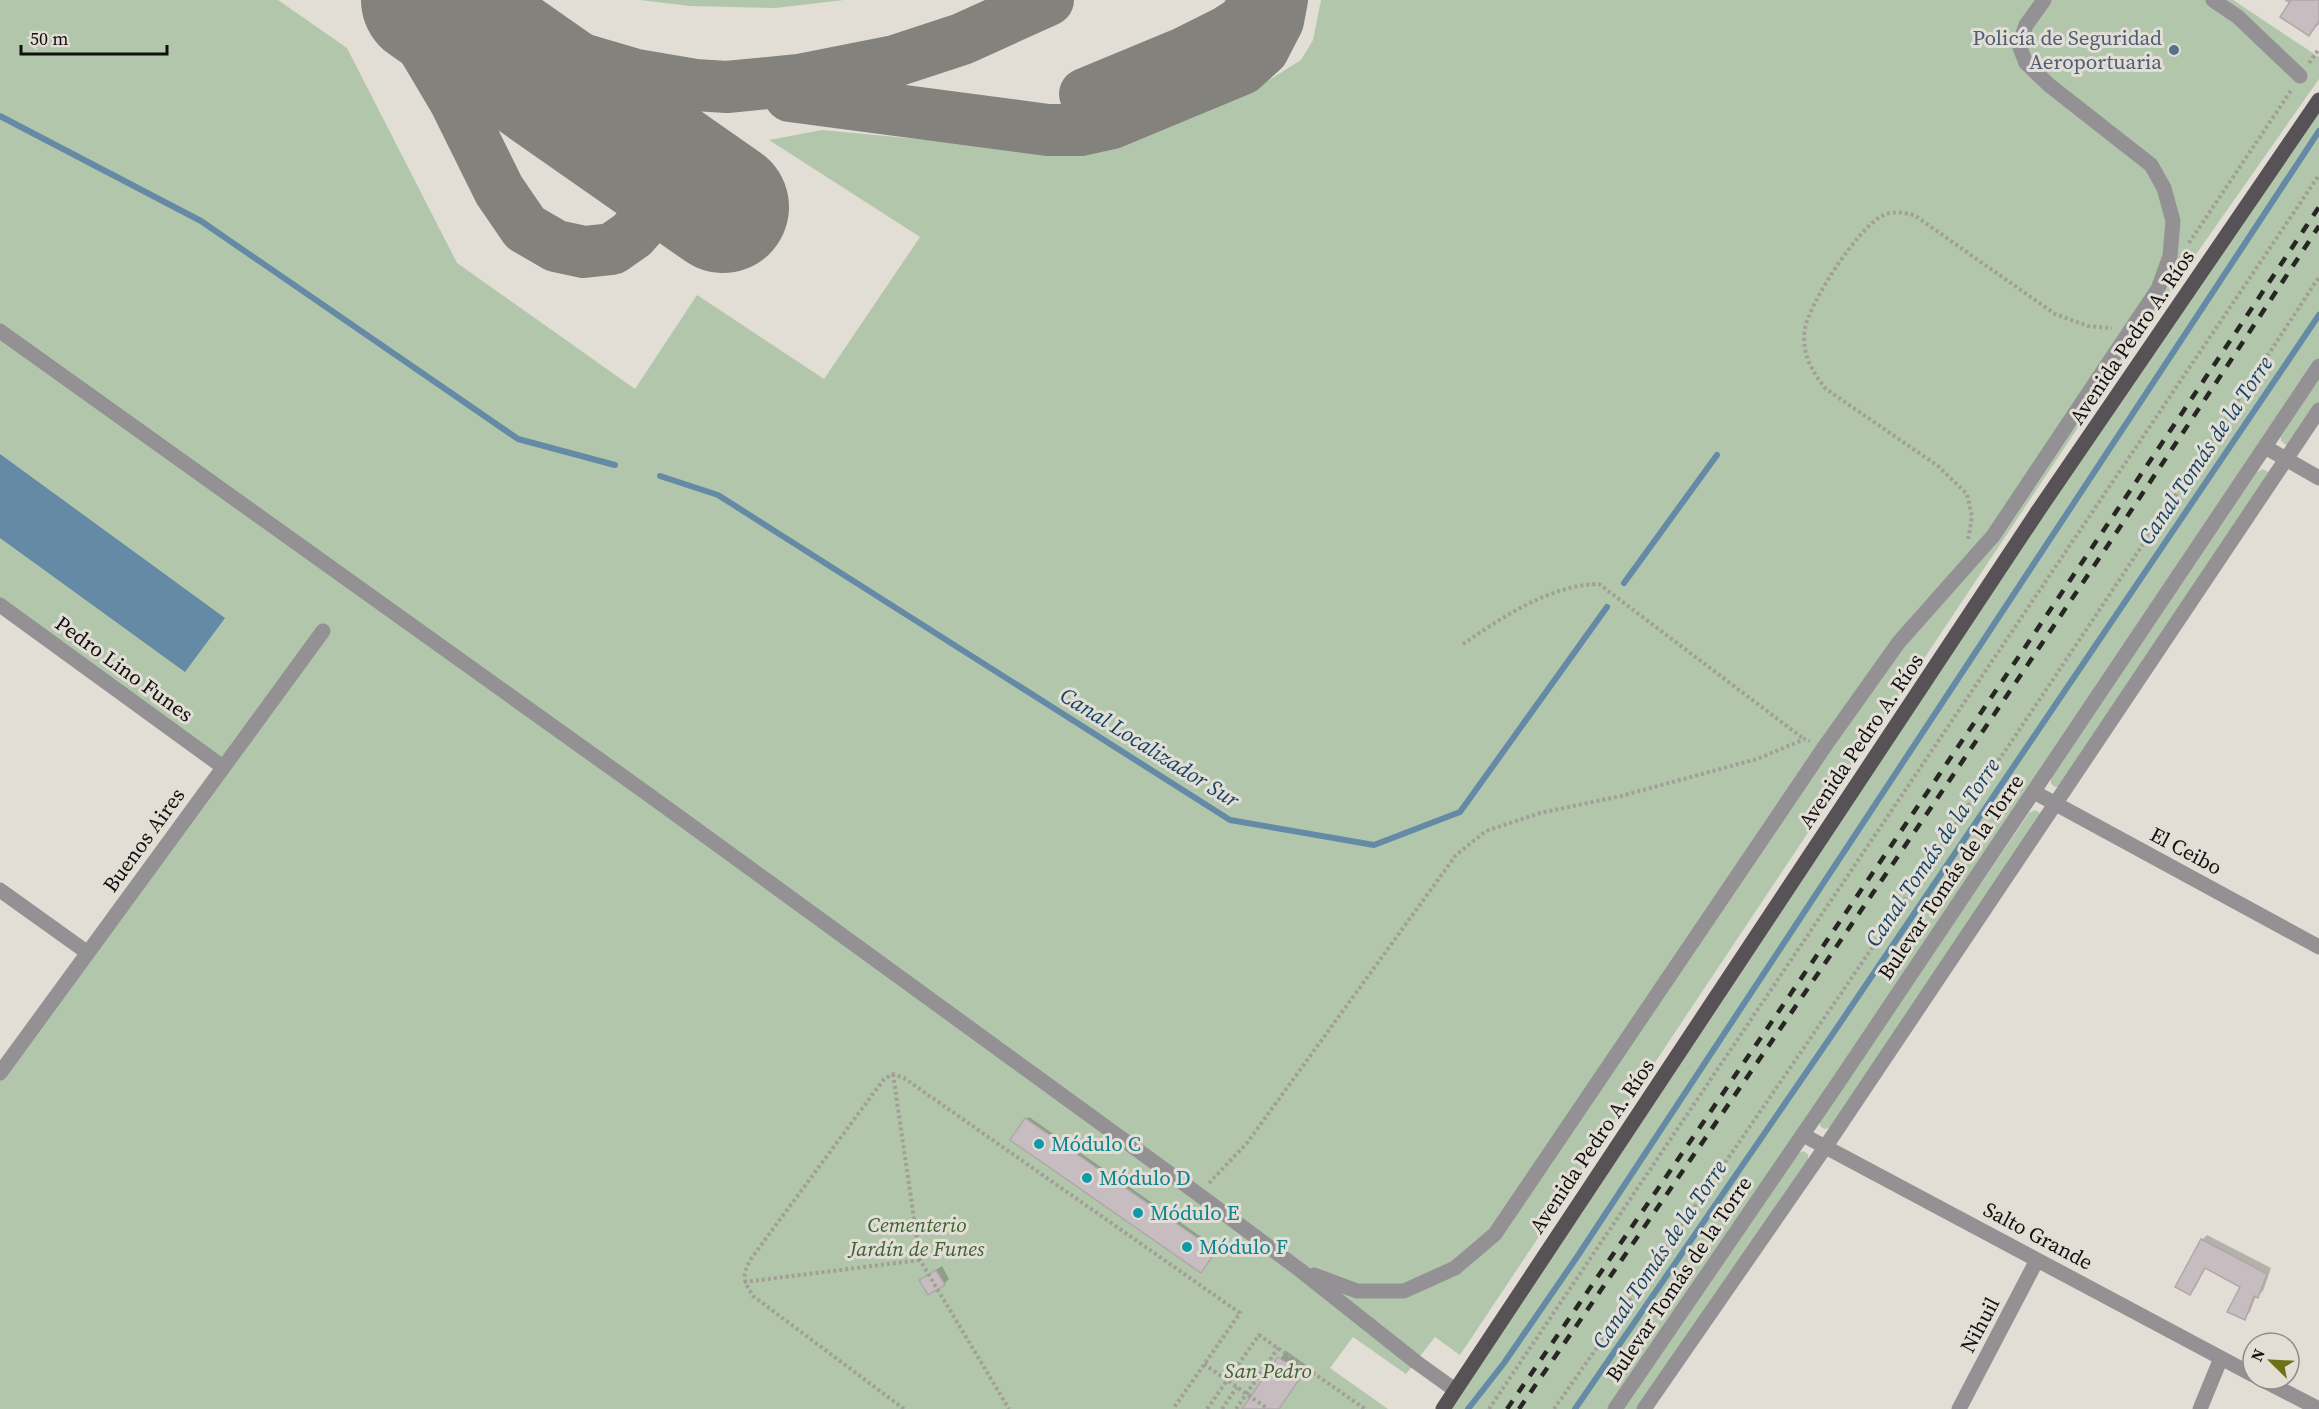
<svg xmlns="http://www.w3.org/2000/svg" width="2319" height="1409" font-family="'Source Serif 4',serif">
	<rect width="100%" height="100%" fill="#e2ded6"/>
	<!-- green -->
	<path fill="#b2c6ac" d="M0,0H278L347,48L457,263L635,389L697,295L824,379L920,237L769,140L822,130L1066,153L1099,151L1261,85L1301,60L1313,40L1321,0H2233L2319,57V79L2143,330L1460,1355L1435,1337L1406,1374L1353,1337L1330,1368L1388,1409H0V1073L223,767L0,605Z
		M640,0H844L775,8L690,6Z
		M2319,100V366L1615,1409H1443Z
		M2319,379V402L2291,444L2286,445L2281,441V436Z
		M2263,469L2268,472V479L2061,787H2055L2051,784V778L2257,472Z
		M2035,810L2040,813L1830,1128L1824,1129L1820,1126V1120L2029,813Z
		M1803,1151L1808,1154V1161L1638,1409H1623L1797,1154Z"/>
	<!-- water -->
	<path fill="#648aa6" d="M0,454L225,618L185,672L0,538Z"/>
	<!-- shadow -->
	<path fill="#0003" d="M2284,0H2319V24L2309,34L2290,4Z
		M1029,1117L1217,1248L1203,1269L1026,1119Z
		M2207,1235L2271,1268L2263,1291L2256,1296L2250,1312L2244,1318L2242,1287L2206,1267L2195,1288L2190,1293L2202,1240Z
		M942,1266L949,1279L944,1284L921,1280Z
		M1286,1351L1309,1367L1278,1409H1243Z"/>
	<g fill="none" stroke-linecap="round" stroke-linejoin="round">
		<!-- stream -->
		<path stroke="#648aa6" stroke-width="6" d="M0,116L201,221L518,439L615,465
			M660,476L718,495L1230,820L1374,845L1460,812L1607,607
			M1624,583L1717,455
			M1468,1409L1504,1363L1577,1257L2319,131
			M1575,1409L1832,1035L2319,315"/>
		<!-- taxiway -->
		<path stroke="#84827c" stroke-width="52" d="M395,0L455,101L499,190L525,228L556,246L584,252L612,249L632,235L650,215L658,183L653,157
			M435,5L506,30L568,55L636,75L695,85L727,87L799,80L895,61L962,39L1048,0
			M1085,94L1184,53L1228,31L1243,21L1257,0
			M790,96L1048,130H1080L1112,123L1242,69L1263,50L1278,21L1282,0"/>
		<!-- runway -->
		<path stroke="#84827c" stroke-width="132" d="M427,0L723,207"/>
	</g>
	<!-- building -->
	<path fill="#c7bdc0" stroke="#b0a7a9" stroke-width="1.5" d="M2291,0H2319V21L2309,36L2280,17Z
		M1025,1118L1216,1251L1201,1273L1010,1140Z
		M2201,1239L2267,1274L2258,1298L2254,1296L2245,1320L2227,1312L2240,1287L2205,1268L2190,1295L2175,1287Z
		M936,1270L945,1285L928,1295L919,1280Z
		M1278,1357L1303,1374L1279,1409H1242Z"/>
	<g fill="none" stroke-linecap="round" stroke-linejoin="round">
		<!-- path -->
		<path stroke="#a29f98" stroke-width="4" stroke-dasharray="3 3" stroke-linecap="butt" d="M2309,63L2319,49
			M2189,243L2292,89
			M1968,539L1972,517L1967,494L1938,466L1826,389C1812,372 1801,353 1805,329C1809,303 1858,228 1882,216C1893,210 1903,213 1914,215L2055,314L2088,326L2112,328
			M1463,644C1503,617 1549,585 1599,584L1804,739
			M893,1074L920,1260L1009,1409
			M1209,1183L1247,1143L1456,855L1486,831L1540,813L1621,796L1757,759L1805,739L1810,741
			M744,1282L920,1260
			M1204,1364L1268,1409
			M904,1409L753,1296C743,1280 742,1277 750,1260L884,1079L893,1074L904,1078L1240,1313L1173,1409
			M1207,1409L1259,1335L1365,1409
			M1222,1409L1237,1387
			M1236,1409L1278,1348
			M1489,1409L2319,175
			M1554,1409C1815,1036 2070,658 2319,277"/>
		<!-- minor -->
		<path stroke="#949194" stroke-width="15" d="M2213,0L2238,17L2300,76
			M0,331L649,795L1198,1194L1300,1270L1416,1362L1455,1390
			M2265,447L2319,478
			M0,605L223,767
			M2034,792L2319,947
			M0,890L88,953
			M0,1073L323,631
			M1803,1135L2253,1375
			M1314,1275L1357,1291H1404L1455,1268L1495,1234L1825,746L1899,642L1993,536L2158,289L2170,256L2173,221L2164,188L2151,165L2049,85L2026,63L2019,45L2026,25L2044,0
			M2261,1379L2319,1409
			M1615,1409L1838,1083L2319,366
			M1644,1409L1826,1146L2319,410
			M1959,1409L2037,1260
			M2200,1409L2221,1358"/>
		<!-- major -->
		<path stroke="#575256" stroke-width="15" d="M1443,1409L2038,511L2319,100"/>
		<!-- rail -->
		<path stroke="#272623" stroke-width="4.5" stroke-dasharray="10 10" stroke-linecap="butt" d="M1507,1409C1781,1010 2052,610 2319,207
			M1519,1409C1789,1017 2059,624 2319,226"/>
	</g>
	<!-- markers -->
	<circle fill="#5c6f8a" stroke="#e2ded6" stroke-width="2" cx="2174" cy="50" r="6"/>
	<g fill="#0f9aa8" stroke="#e2ded6" stroke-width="2">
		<circle cx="1039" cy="1144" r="6"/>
		<circle cx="1087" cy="1178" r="6"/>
		<circle cx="1138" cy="1213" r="6"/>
		<circle cx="1187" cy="1247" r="6"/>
	</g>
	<g text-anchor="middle" stroke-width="6" stroke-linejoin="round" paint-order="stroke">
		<!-- service labels -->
		<g font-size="21" fill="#4e5e75" stroke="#e2ded6" text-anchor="end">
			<text x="2162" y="45">Policía de Seguridad<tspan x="2162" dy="24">Aeroportuaria</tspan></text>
		</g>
		<!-- street labels -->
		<g font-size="21" fill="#11100e" stroke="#e2ded6">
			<text transform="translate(2132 337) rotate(-56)" y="7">Avenida Pedro A. Ríos</text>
			<text transform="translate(124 669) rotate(36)" y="7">Pedro Lino Funes</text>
			<text transform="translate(1861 741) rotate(-56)" y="7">Avenida Pedro A. Ríos</text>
			<text transform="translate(144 840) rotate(-54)" y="7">Buenos Aires</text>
			<text transform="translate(2186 851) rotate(28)" y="7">El Ceibo</text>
			<text transform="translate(1951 877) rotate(-56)" y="7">Bulevar Tomás de la Torre</text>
			<text transform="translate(1592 1146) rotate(-56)" y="7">Avenida Pedro A. Ríos</text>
			<text transform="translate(2038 1236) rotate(28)" y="7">Salto Grande</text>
			<text transform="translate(1679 1279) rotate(-56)" y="7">Bulevar Tomás de la Torre</text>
			<text transform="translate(1980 1325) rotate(-62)" y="7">Nihuil</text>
		</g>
		<!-- culture labels -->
		<g font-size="21" fill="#0d838f" stroke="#e2ded6" text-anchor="start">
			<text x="1051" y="1151">Módulo C</text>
			<text x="1099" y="1185">Módulo D</text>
			<text x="1150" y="1220">Módulo E</text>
			<text x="1199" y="1254">Módulo F</text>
		</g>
		<!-- park labels -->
		<g font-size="21" font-style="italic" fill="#3c6330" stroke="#e2ded6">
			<text x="917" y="1232">Cementerio<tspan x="917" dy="24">Jardín de Funes</tspan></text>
			<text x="1268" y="1378">San Pedro</text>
		</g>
		<!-- water labels -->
		<g font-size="22" font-style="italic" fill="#154462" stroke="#e2ded6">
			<text transform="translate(2205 450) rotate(-56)" y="8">Canal Tomás de la Torre</text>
			<text transform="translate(1150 747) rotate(32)" y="8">Canal Localizador Sur</text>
			<text transform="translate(1932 852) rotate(-56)" y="8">Canal Tomás de la Torre</text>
			<text transform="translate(1659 1254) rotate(-56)" y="8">Canal Tomás de la Torre</text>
		</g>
	</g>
	<!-- north arrow -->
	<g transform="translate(2271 1361) rotate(294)"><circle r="28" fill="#e2ded6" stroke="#8e8c86" stroke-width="1.5"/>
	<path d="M0-4.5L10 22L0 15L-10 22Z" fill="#6e7117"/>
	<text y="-9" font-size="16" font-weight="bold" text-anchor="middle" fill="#11100e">N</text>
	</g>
	<!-- scale -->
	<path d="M21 45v9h146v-9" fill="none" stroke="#11100e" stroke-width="3"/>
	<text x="30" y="45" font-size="18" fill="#11100e" stroke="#e2ded6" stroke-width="4.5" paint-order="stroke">50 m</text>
</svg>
